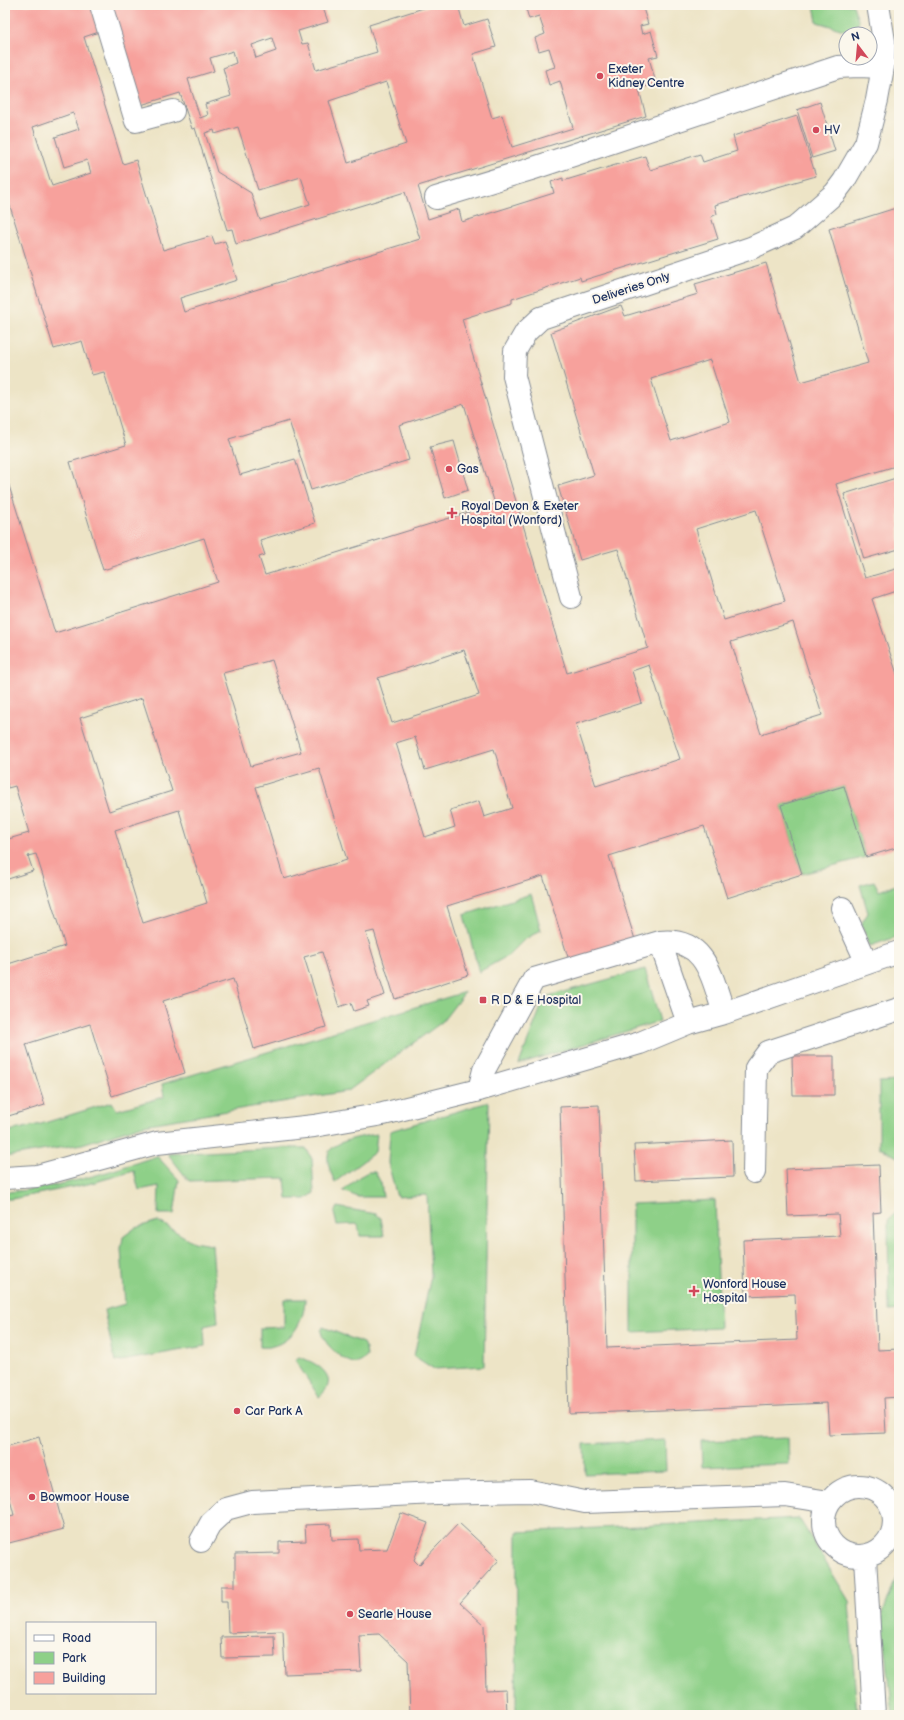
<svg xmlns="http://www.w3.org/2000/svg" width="904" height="1720" font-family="'Balsamiq Sans',sans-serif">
	<rect width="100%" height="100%" fill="#fbf7ec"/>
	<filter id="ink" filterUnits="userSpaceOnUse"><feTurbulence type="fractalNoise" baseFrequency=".025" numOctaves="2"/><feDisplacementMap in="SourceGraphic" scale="8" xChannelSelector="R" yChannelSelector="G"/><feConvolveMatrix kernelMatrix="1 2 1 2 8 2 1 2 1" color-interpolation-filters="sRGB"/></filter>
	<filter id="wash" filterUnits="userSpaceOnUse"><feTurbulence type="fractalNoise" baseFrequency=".012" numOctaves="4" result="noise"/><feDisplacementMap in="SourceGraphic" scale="16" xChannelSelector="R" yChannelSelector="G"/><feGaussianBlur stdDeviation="0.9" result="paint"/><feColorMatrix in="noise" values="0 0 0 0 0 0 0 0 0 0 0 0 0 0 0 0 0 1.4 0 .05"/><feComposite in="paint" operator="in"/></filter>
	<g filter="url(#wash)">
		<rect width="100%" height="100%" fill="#ede4c6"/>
		<!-- green -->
		<path fill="#8ed088" stroke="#548073" d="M814,5H853L859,23L847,31L817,22Z
			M844,786L866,857L802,874L781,805Z
			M874,881L879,891L899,884V936L870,946L861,924L868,913L860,885Z
			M531,894L541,930L524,940L509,955L479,972L464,915Z
			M645,969L660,1021L519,1064L545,997Z
			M465,992L442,1022L348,1091L143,1125L82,1144L5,1157V1132L41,1124L112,1102L117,1110L164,1097L162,1084Z
			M899,1081V1158L879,1147V1082Z
			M489,1102L484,1366L434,1369L414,1356L431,1276L427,1195L397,1197L388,1163L390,1131Z
			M377,1134L375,1152L335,1182C331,1174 327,1164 328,1155C330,1141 365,1136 377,1134Z
			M282,1148H306L312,1159L314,1193L306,1199H287L285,1178L189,1181L168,1154Z
			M157,1156L179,1180L174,1214H158L159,1186L139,1190L134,1171L88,1184L12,1199H5V1192C57,1189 108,1172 157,1156Z
			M368,1172H375L381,1183L383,1197H358L343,1191L359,1177Z
			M715,1200L720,1328L632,1332V1204Z
			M337,1207L376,1214L381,1218L384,1236H360L358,1224L337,1225L334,1213Z
			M899,1210V1310L889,1311L888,1220Z
			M158,1221L193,1242L212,1245L218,1323L204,1326L205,1346L115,1362L104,1310L125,1304L121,1249L123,1237L135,1228Z
			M284,1299H305C305,1319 293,1341 273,1346C269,1348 264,1347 260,1347V1328L284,1327Z
			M323,1327L363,1343L366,1349L367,1356C364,1360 360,1364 354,1363C342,1361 322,1342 321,1331Z
			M299,1357C318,1363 342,1378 319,1397L295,1360Z
			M788,1438L789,1464L702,1467L701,1441Z
			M665,1440L666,1471L585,1474L584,1444Z
			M799,1518L849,1601L857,1715H516L517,1532Z
			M899,1569V1715H893L882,1616Z"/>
		<g id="blocks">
			<!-- building -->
			<path fill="#f7a19c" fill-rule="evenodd" d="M5,5H91L99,32L84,37L123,164L136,160L163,250L212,236L215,244L225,241L237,280L180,298L184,312L420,239L405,192L236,244L232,229L227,230L195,128L192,129L180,93L141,105L109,5H322L328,22L298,31L302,44L308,43L316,70L377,52L369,25L433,5H458L464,26L487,19L496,47L473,54L492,118L502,115L512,147L573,128L560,81L549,85L545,70L555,67L549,48L539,51L535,38L545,34L539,16L529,19L525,5H642L648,24L640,26L642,34L651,31L658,56L649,58L656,83L639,89L646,116L418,186L428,219L459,209L462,222L554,193L551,182L563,178V181L645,156L650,170L700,154L703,162L737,151L733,136L797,116L816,176L715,205L717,214L711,217L718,239L581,281L580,277L512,299V303L462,319L567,673L648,648L618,549L580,560L558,486L594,475L551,332L621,306L625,316L698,294L695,284L766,263L801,382L868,363L829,229L899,207V465L836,484L865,578L899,568V590L872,599L899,680V847L866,857L844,786L781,805L802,874L727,898L704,826L609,856L637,946L571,967L543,876L447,906L468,975L395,999L374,931L366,933L385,995L367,1001L369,1006L354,1011L351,1003L339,1007L322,952L304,957L326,1027L254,1049L233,979L163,1001L185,1073L112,1096L90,1024L26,1044L45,1105L5,1117V965L65,946L36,854L28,856L33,871L5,880V840L29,833L15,786L8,788L5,777V473L55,633L218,582L204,538L103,570L70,462L126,445L104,372L92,375L82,341L54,349L5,190ZM272,38L276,51L256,58L252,45ZM233,51L236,63L223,68L231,96L205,104L208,115L200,118L188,79L214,71L210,58ZM386,82L406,144L348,163L329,101ZM73,113L79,129L55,137L64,167L87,160L91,173L52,186L33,127ZM238,127L258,190L301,177L310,204L260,220L251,193L217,172L205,133L214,130L215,134ZM710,360L730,422L671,441L651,379ZM464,404L495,504L265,575L259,557L265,555L260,540L315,523L295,459L240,475L229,439L289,421L311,490L409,460L399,425ZM756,510L785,601L724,620L696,529ZM793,622L822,715L761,734L731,642ZM464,650L479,695L392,723L378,678ZM272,660L301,752L251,766L223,673ZM649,665L680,759L596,786L576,724L642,703L632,671ZM142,698L172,791L109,811L80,718ZM415,737L425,770L494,749L512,808L484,817L479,801L450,810L455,827L425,837L396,743ZM319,768L347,860L284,879L256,787ZM179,810L207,903L143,923L115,830Z
				M820,102L835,151L812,158L797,110Z
				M454,441L468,490L445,498L430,447Z
				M899,474V549L864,559L844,494L896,478Z
				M792,1056H834V1095H793Z
				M599,1105L607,1348L797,1340L795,1294L745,1296L743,1240L840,1236L838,1214L788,1216L786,1169L879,1165L881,1212L873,1213L878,1350L899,1349V1397L884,1398L886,1433L829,1435L827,1403L569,1414L560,1107Z
				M732,1140L733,1177L636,1181L634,1145Z
				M39,1437L64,1529L5,1544V1517L14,1515L5,1480V1447Z
				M401,1513L428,1523L414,1560L419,1565L459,1523L499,1560L460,1603L484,1625L486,1690L506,1689L507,1715H410L408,1661L379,1634L359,1635L361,1671L285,1674L283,1631L228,1633L227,1602H221V1586H235V1554L279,1553V1542L306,1541L305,1525L331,1524L332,1540L358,1539L359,1550L387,1549Z
				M274,1636L275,1657L222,1658L221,1637Z"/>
		</g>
	</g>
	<g filter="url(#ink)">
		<use href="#blocks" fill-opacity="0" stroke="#848a92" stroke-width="1"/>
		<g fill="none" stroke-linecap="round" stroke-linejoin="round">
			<defs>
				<path id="minor" d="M101,5L136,121L173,111
					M436,198L531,169L838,67L858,66L883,67
					M571,597L514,376L515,351L526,332L541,318L751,248L795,228L835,193L844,181L866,143L877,100L883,67L884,41L878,5
					M842,908L867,963
					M660,942L688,1023
					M479,1090L484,1070L534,979L660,942C706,937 712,978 724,1013
					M754,1172L756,1068L768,1052L899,1009
					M5,1178L37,1176L157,1143L314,1126L383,1114L479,1090L640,1043L688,1023L724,1013L899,952
					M824 1521a35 35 0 1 1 70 0a35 35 0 1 1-70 0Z
					M201,1541L211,1523L226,1509L252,1502L436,1493L530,1491L585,1502L785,1495L829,1502
					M865,1557L874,1715"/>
			</defs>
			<!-- minor casing -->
			<use href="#minor" stroke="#848a92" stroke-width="24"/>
			<!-- minor -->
			<use href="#minor" stroke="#fff" stroke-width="22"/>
		</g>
	</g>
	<!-- markers -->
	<g fill="#d1495b" stroke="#fbf7ec" stroke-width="1.5">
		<circle cx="600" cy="76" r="4"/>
		<circle cx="816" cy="130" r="4"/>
		<circle cx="449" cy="469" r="4"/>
		<path d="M450 507h4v4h4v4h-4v4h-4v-4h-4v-4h4z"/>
		<rect x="479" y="996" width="8" height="8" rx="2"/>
		<path d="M692 1285h4v4h4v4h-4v4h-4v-4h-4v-4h4z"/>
		<circle cx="237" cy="1411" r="4"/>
		<circle cx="32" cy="1497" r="4"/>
		<circle cx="350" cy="1614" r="4"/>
	</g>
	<g text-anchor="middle" stroke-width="4" stroke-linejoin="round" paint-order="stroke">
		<!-- poi labels -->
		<g font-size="12" fill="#1b2f5e" stroke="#fbf7ec" text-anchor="start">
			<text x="608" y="73">Exeter<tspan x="608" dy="14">Kidney Centre</tspan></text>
			<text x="824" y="134">HV</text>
			<text x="457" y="473">Gas</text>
			<text x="461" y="510">Royal Devon &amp; Exeter<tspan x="461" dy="14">Hospital (Wonford)</tspan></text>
			<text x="491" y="1004">R D &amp; E Hospital</text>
			<text x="703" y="1288">Wonford House<tspan x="703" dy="14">Hospital</tspan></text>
			<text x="245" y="1415">Car Park A</text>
			<text x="40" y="1501">Bowmoor House</text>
			<text x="358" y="1618">Searle House</text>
		</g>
		<!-- street labels -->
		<g font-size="12" fill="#1b2f5e" stroke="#fbf7ec">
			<text transform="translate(631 288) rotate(-18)" y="4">Deliveries Only</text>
		</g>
	</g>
	<!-- margin -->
	<rect width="904" height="1720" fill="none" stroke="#fbf7ec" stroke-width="20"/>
	<!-- legend -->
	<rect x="26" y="1622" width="130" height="72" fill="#fbf7ec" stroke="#a1a7b3"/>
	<rect x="34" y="1635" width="20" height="6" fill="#ffffff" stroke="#a1a7b3"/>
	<text x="62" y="1642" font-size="12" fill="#1b2f5e">Road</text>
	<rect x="34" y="1652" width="20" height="12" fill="#8ed088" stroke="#a1a7b3"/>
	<text x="62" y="1662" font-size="12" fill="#1b2f5e">Park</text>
	<rect x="34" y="1672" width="20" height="12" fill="#f7a19c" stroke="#a1a7b3"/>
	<text x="62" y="1682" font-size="12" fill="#1b2f5e">Building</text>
	<!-- north arrow -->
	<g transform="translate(858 46) rotate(344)"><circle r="19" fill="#fbf7ec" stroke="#a1a7b3"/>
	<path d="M0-3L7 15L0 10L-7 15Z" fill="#d1495b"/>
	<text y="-6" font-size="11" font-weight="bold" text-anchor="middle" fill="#1b2f5e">N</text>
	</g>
</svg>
